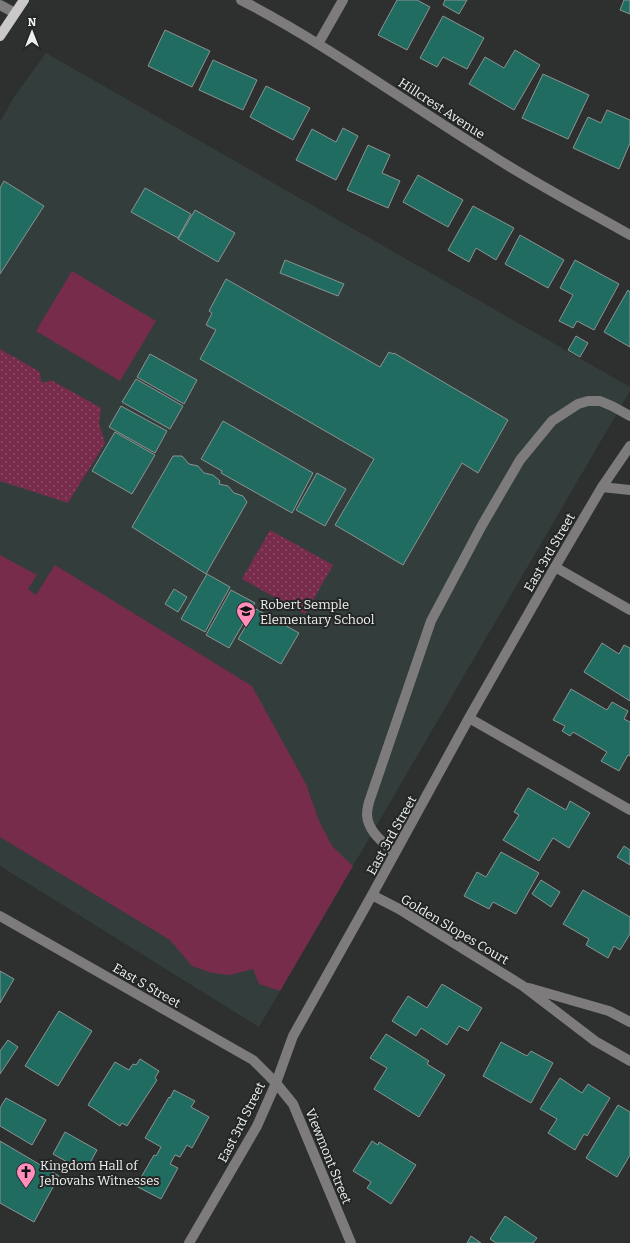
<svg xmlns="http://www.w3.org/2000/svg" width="630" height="1243" font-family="Bitter,serif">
	<defs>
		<pattern id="park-dots" width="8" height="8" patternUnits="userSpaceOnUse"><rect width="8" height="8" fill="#772c4c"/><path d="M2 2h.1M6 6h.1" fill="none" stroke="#8b4b66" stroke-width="1.8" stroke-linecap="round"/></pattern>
	</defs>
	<rect width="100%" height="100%" fill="#2d302f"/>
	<!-- built -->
	<path fill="#333d3b" d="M46,53L630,387V391L259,1027L0,866V122L14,97Z"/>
	<!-- grass -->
	<path fill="#772c4c" d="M72,271L156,321L120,381L36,331Z
		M0,555L37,575L28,589L36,595L55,565L252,686L306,784L319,821L332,846L353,866L280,991L259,984L253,969L230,975L212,973L192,966L170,940L0,837Z"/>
	<!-- park -->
	<path fill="url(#park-dots)" d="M0,349L40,372L41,381L44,383L51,380L101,408L99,423L105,443L68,503L0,481Z
		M270,530L333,565L305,614L242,579Z"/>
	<!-- building -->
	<path fill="#216c60" stroke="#8e9291" d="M397,0H417L430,7L407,50L378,35Z
		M445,0H467L459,14L443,5Z
		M624,0H630V14L620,10Z
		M443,16L484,38L467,69L443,57L437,67L420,58Z
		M165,30L210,51L192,87L148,66Z
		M515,50L540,65L514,110L469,84L485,57L504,68Z
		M213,60L257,80L243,110L199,90Z
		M543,74L589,95L568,139L522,118Z
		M266,86L310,108L293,140L250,117Z
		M607,110L630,120V143L619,169L573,148L588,117L601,123Z
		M343,128L358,136L336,180L296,160L312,129L336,142Z
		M368,145L390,155L382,173L400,181L388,208L347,190Z
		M418,175L463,200L448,227L403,202Z
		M4,181L44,206L0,274V188Z
		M145,188L191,214L178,238L131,212Z
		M473,206L514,228L496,260L476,248L469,262L448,250Z
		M195,210L235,233L218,262L178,239Z
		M520,235L564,260L548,288L505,264Z
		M285,260L344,284L338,296L280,273Z
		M575,260L619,284L594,330L577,321L573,328L559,321L573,295L560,288Z
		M226,279L380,367L389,352L393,354L394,353L508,420L478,473L462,463L403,565L335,525L374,459L200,359L216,330L206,325L212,313L209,311Z
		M628,290L630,292V347L604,332Z
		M576,336L588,343L580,357L568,350Z
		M150,354L197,380L184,404L137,377Z
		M136,379L183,406L170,429L122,402Z
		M121,406L167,431L155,453L109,427Z
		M223,421L313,473L292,513L221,473L222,471L201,459Z
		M115,432L155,455L132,494L92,471Z
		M173,456H182L189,464L198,466L204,473L213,475L220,481L219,484L228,486L234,493L243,496L247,502L206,574L132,527Z
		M317,473L346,489L325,526L296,510Z
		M207,574L230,587L205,632L181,619Z
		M174,589L187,597L178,612L165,604Z
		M231,590L255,603L229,648L206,635Z
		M256,609L299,633L281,664L238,639Z
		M602,643L619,654L624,645L630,648V701L584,672Z
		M571,689L607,710L612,702L628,711L624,719L630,722V756L628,755L619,771L601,761L607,752L573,732L570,736L562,731L565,726L553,720Z
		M528,788L566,810L570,801L590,813L569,848L553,838L539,861L503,840L519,815L514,812Z
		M624,846L630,850V865L617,857Z
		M501,852L539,873L516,914L493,902L489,909L464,896L477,872L486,877Z
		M541,880L560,892L551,907L532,894Z
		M583,890L630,917V934L620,950L614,946L608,958L586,945L589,939L563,924Z
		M0,971L14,979L0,1003Z
		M442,984L482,1008L468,1031L459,1026L447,1045L421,1028L416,1036L392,1021L408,996L427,1008Z
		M59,1011L92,1031L58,1086L25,1066Z
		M386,1034L429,1061L427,1064L445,1075L419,1117L374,1089L387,1068L370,1058Z
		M8,1040L18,1047L0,1074V1051Z
		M501,1042L527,1056L531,1051L553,1063L531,1103L483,1076Z
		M140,1059L159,1071L155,1078L157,1080L127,1126L122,1123L120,1126L88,1105L115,1062L129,1070L133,1064L136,1065Z
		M560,1078L582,1093L588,1084L610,1098L587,1136L584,1134L575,1150L548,1133L557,1119L540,1109Z
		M174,1090L195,1101L191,1107L209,1117L192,1148L187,1145L180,1157L175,1155L170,1164L178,1168L161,1199L136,1186L154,1155L156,1156L161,1147L145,1138L169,1097L170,1098Z
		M6,1098L46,1120L32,1145L0,1126V1108Z
		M618,1105L630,1112V1155L617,1177L586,1158Z
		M65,1132L97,1150L85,1172L53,1154Z
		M0,1141L59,1176L34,1222L0,1203Z
		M372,1141L378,1145L379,1142L416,1165L391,1204L367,1188L371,1182L353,1171Z
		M505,1216L537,1238L533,1243H496L490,1239Z
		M471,1236L481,1243H467Z"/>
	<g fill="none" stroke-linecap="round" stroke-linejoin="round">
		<!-- minor -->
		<path stroke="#7d7b7c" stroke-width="10" d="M241,0C328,45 408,104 491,155C536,184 584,209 630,235
			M0,5L15,13
			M318,44L343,0
			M602,487L630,490
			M555,567L630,610
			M469,718L630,810
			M395,853C384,843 368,832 367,815C367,811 368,806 369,802L431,621L481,527L520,460L552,421L578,404L588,401H600L612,406L630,416
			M372,895L399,909L523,986L595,1041L630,1061
			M0,916L253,1060L276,1083L293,1104L351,1243
			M529,988L609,1011L630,1022
			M189,1243L257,1126L276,1083L293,1036L372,895L469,718L555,567L602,487L630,446"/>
		<!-- major -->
		<path stroke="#cbc8c9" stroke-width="10" d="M0,36L24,0"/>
	</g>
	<!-- icons -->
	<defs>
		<symbol id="school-pin" viewBox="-11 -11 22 30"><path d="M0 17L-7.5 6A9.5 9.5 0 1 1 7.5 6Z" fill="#ff8eba" stroke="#232625"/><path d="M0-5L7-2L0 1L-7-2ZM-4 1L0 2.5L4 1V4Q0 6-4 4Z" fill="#111"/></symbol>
		<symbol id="church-pin" viewBox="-11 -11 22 30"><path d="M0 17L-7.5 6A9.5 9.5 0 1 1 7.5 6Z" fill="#ff8eba" stroke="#232625"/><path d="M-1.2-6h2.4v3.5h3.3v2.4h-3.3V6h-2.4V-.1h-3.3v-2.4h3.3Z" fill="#111"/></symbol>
	</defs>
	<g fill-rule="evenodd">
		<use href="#school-pin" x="235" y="600" width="22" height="30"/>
		<use href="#church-pin" x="15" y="1161" width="22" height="30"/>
	</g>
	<g text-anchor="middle" stroke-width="4" stroke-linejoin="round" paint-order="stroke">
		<!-- street labels -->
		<g font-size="13" fill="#eff1f1" stroke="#232625">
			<text transform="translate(442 108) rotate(33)" y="5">Hillcrest Avenue</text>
			<text transform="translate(549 552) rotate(-60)" y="5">East 3rd Street</text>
			<text transform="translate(391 835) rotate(-61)" y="5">East 3rd Street</text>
			<text transform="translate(455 929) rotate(31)" y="5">Golden Slopes Court</text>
			<text transform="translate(147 985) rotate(30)" y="5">East S Street</text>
			<text transform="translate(241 1122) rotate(-63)" y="5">East 3rd Street</text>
			<text transform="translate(329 1156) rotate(68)" y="5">Viewmont Street</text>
		</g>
		<!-- poi labels -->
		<g font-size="13" fill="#eff1f1" stroke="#232625" text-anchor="start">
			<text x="260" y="609">Robert Semple<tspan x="260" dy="15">Elementary School</tspan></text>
			<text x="40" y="1170">Kingdom Hall of<tspan x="40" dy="15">Jehovahs Witnesses</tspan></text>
		</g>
	</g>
	<!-- north arrow -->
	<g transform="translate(32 32)" stroke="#232625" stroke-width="3" paint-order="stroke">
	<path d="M0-3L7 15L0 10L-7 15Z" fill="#eff1f1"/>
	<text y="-6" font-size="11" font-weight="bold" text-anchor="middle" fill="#eff1f1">N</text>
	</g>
</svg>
